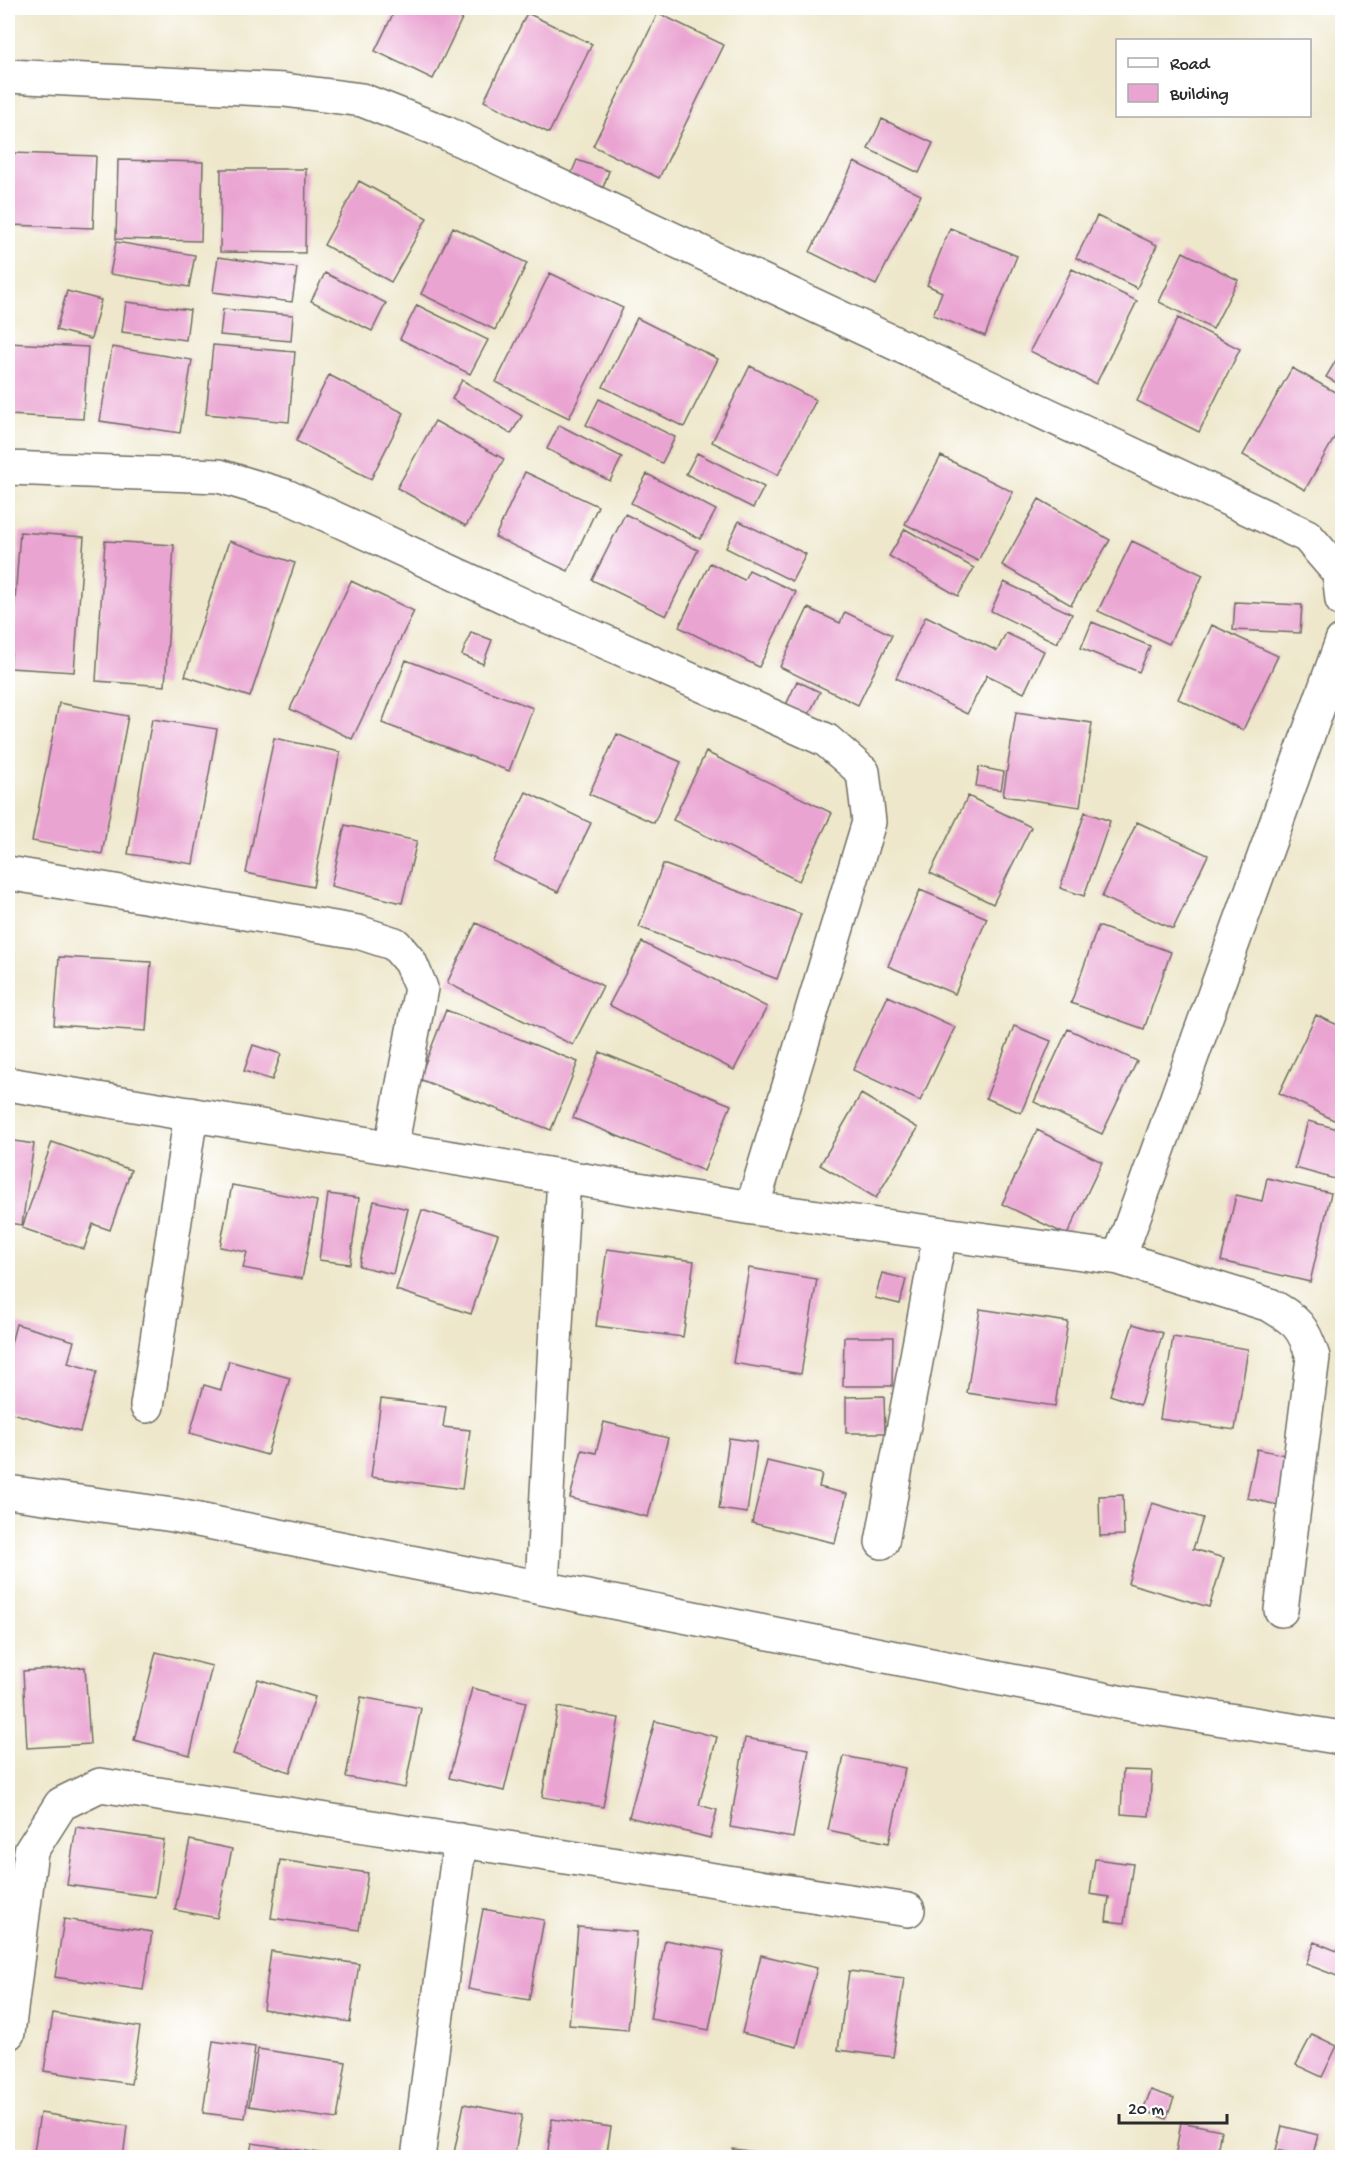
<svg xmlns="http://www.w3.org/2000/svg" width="1350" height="2165" font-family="'Gochi Hand',sans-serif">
	<rect width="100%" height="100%" fill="#fff"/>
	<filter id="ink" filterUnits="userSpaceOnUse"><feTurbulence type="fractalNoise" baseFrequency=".0167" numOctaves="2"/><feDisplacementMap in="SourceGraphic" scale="12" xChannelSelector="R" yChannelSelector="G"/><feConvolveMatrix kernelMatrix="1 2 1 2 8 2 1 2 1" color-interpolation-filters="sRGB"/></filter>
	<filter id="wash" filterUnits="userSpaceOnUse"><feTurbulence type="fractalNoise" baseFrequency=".008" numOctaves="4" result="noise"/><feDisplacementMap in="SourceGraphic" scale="24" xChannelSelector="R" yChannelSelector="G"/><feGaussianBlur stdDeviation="1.35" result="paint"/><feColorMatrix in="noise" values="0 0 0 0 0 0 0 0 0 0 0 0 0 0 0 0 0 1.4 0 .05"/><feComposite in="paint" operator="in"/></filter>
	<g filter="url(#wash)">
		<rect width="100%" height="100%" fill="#eee7cb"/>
		<g id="blocks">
			<!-- building -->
			<path fill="#eaa4d2" d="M396,8H467L433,79L375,51Z
				M527,13L592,44L549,133L484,101Z
				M658,13L724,45L659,178L593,146Z
				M882,119L933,143L919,173L868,149Z
				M12,153L96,156L93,228L9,225Z
				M118,160L203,162L201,241L116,239Z
				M577,160L609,171L600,196L567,184Z
				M854,162L921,195L876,285L810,252Z
				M221,169H306L305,253L220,252Z
				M359,181L427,218L391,282L324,245Z
				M1097,216L1157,245L1137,288L1076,258Z
				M453,227L527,263L495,330L421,294Z
				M950,228L1017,256L985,336L933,315L942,292L927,285Z
				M116,242L195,255L189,287L110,274Z
				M1183,252L1238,280L1213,329L1159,302Z
				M218,257L297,268L292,302L213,292Z
				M1072,269L1137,301L1096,384L1030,351Z
				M325,273L386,303L372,331L311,301Z
				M550,273L623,308L569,418L496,382Z
				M67,291L101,300L91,339L56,330Z
				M126,302L190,310L186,340L122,332Z
				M417,305L488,340L470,374L400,339Z
				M223,309L293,315L291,341L220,335Z
				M637,318L718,359L684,427L603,387Z
				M1178,318L1240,349L1199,432L1137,401Z
				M8,343L88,347L83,419L8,415Z
				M213,345L295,352L289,422L206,414Z
				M112,347L192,360L180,433L100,421Z
				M1342,350V386L1326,377Z
				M750,366L816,400L778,475L712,442Z
				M1292,368L1342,396V424L1305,490L1243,455Z
				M329,375L404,413L371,479L296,441Z
				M462,380L522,416L511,434L452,399Z
				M599,399L675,437L662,463L586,425Z
				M435,421L504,459L466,526L397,488Z
				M559,425L622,457L610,481L547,449Z
				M697,453L764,487L753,508L686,474Z
				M941,456L1013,492L978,561L905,524Z
				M525,472L598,506L568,571L495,537Z
				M647,474L716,510L700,539L631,503Z
				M1039,499L1110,540L1071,605L1002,565Z
				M625,514L698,550L666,616L592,580Z
				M739,521L806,554L792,581L726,548Z
				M905,529L974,568L958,596L889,556Z
				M20,532L84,537L74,672L10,668Z
				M105,541L174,545L165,686L96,681Z
				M229,541L295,563L250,697L185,676Z
				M1132,541L1203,575L1169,644L1098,611Z
				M710,563L744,580L749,570L796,592L759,667L679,627Z
				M351,581L414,611L352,739L290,709Z
				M1004,582L1072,614L1057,643L991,611Z
				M1235,602L1302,605L1300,633L1233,630Z
				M808,608L840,623L845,612L892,635L858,705L780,667Z
				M926,616L997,651L1006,633L1044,651L1024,693L987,675L967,714L896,678Z
				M1092,622L1150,646L1139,672L1081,648Z
				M1212,625L1278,656L1243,730L1178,699Z
				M471,632L492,640L483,664L462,655Z
				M406,660L533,708L509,771L382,723Z
				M797,681L820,692L808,716L786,705Z
				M59,703L128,716L102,854L32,841Z
				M1016,712L1092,723L1080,807L1003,796Z
				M152,719L217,729L193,864L128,854Z
				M617,734L681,762L654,823L589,794Z
				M274,738L340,752L313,887L246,873Z
				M706,752L832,813L799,881L673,820Z
				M979,767L1004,772L1001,790L976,786Z
				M526,792L591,823L558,892L493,861Z
				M968,796L1031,827L993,904L930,873Z
				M1085,812L1110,821L1084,896L1060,888Z
				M1137,822L1208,855L1173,929L1102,897Z
				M345,825L417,841L402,903L331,886Z
				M663,864L801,914L777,979L639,927Z
				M920,890L987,918L955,994L888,966Z
				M476,923L603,986L573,1045L447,983Z
				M1098,926L1171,952L1144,1029L1071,1003Z
				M642,942L767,1007L734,1070L609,1005Z
				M59,957L151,962L146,1031L54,1025Z
				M888,996L955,1027L920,1101L853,1070Z
				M446,1010L578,1062L551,1130L419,1079Z
				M1316,1015L1342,1027V1124L1279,1093Z
				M1014,1026L1051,1041L1021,1113L986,1098Z
				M1068,1029L1137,1061L1102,1134L1034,1102Z
				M253,1045L281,1054L272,1080L244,1071Z
				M600,1052L731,1105L704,1171L573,1118Z
				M861,1094L918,1128L876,1198L820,1165Z
				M1308,1121L1342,1130V1181L1295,1168Z
				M1037,1130L1102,1162L1067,1235L1002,1204Z
				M8,1140L34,1144L22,1225L8,1223Z
				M52,1142L131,1170L110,1230L93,1224L84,1249L22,1228Z
				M1267,1178L1331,1193L1310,1282L1221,1261L1236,1195L1262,1201Z
				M232,1185L317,1201L302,1279L243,1268L247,1252L220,1247Z
				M328,1194L359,1198L350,1264L319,1260Z
				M374,1201L408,1209L393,1274L359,1266Z
				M422,1210L498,1234L471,1314L396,1290Z
				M607,1249L694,1261L683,1337L596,1326Z
				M749,1268L817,1279L801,1374L733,1363Z
				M882,1273L906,1279L900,1304L875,1298Z
				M980,1309L1068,1322L1055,1406L967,1393Z
				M16,1324L74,1341L68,1363L97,1371L80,1432L8,1412V1355Z
				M1133,1324L1163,1333L1140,1405L1110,1395Z
				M844,1337H893L892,1386H843Z
				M1173,1337L1248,1349L1235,1430L1160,1419Z
				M229,1361L290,1378L267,1455L190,1433L204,1385L221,1390Z
				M884,1396L885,1433H846V1397Z
				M381,1399L446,1407L443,1427L470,1430L462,1489L371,1477Z
				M604,1422L668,1438L648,1517L570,1498L582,1450L596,1453Z
				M729,1438L757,1442L747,1513L719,1509Z
				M1257,1449L1289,1456L1278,1505L1247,1498Z
				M767,1461L822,1474L819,1487L847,1494L835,1543L752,1523Z
				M1123,1495L1124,1535L1100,1536L1099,1496Z
				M1152,1503L1203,1518L1193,1549L1224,1558L1209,1607L1128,1583Z
				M156,1652L212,1666L190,1755L134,1740Z
				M85,1667L90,1744L27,1748L23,1671Z
				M258,1679L315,1697L290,1772L233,1754Z
				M472,1688L526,1702L504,1791L449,1778Z
				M361,1697L421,1708L405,1788L346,1777Z
				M558,1707L619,1718L603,1807L542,1797Z
				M655,1721L717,1737L699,1805L717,1810L710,1838L629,1817Z
				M745,1738L809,1749L793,1838L730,1827Z
				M844,1756L905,1768L889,1843L828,1830Z
				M1123,1770L1152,1771L1149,1816L1121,1814Z
				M76,1827L164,1840L155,1897L67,1885Z
				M190,1840L232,1849L217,1918L175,1910Z
				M1095,1859L1133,1864L1124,1923L1106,1921L1109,1897L1090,1894Z
				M280,1860L368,1873L359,1930L271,1918Z
				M483,1909L544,1920L529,2000L468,1989Z
				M64,1919L152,1932L143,1990L55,1977Z
				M578,1927L637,1932L628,2030L569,2025Z
				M665,1940L724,1951L709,2030L650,2019Z
				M1315,1942L1342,1953V1978L1306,1964Z
				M271,1951L359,1964L350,2022L263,2009Z
				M761,1955L817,1968L797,2047L742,2033Z
				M849,1971L904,1978L893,2057L838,2050Z
				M53,2013L140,2027L131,2084L44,2071Z
				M1312,2034L1337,2046L1322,2077L1296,2065Z
				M213,2041L255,2047L245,2118L203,2113Z
				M258,2049L346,2062L337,2119L249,2106Z
				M1151,2090L1174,2098L1166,2119L1143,2110Z
				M464,2104L522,2115L514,2158H453Z
				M40,2113L127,2126L123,2158H33Z
				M552,2119L611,2127L606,2158H547Z
				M1181,2122L1221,2130L1216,2158H1175Z
				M1282,2126L1318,2135L1312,2158L1276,2150Z
				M252,2143L339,2156V2158H249Z
				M733,2149L785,2156V2158H731Z"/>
		</g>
	</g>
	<g filter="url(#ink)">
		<use href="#blocks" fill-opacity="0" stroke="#6f6d63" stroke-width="1.5"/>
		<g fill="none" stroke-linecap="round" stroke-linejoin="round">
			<defs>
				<path id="street" d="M8,76L284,90L362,100L446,133L1307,536L1339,573L1342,600
					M8,468L219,476L286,496L538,612L826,740L863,772L869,822L752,1208
					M8,873L358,932L395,944L410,962L421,988L391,1148
					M8,1084L752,1208L1119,1258L1270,1305C1297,1321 1303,1326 1313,1357L1281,1610
					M1119,1258L1342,641
					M147,1406L191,1114
					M8,1492L173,1515L1123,1703L1342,1738
					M882,1542L940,1234
					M542,1586L564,1176
					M8,2033L31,1851L61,1804L100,1785L908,1910
					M418,2158L460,1840"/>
			</defs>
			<!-- street casing -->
			<use href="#street" stroke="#6f6d63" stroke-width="36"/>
			<!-- street -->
			<use href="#street" stroke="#fff" stroke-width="33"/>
		</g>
	</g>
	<!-- margin -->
	<rect width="1350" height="2165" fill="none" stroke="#fff" stroke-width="30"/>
	<!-- legend -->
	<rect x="1116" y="39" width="195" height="78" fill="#ffffff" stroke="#aaaaaa" stroke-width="1.5"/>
	<rect x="1128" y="58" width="30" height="9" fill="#ffffff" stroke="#aaaaaa" stroke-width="1.5"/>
	<text x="1170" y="69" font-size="18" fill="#2b2b2b">Road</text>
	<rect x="1128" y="84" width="30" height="18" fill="#eaa4d2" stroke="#aaaaaa" stroke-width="1.5"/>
	<text x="1170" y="99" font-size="18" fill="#2b2b2b">Building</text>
	<!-- scale -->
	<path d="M1119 2114v9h108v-9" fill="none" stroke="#2b2b2b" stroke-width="3"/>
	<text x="1128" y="2114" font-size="18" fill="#2b2b2b" stroke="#ffffff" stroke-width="4.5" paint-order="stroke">20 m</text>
</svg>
